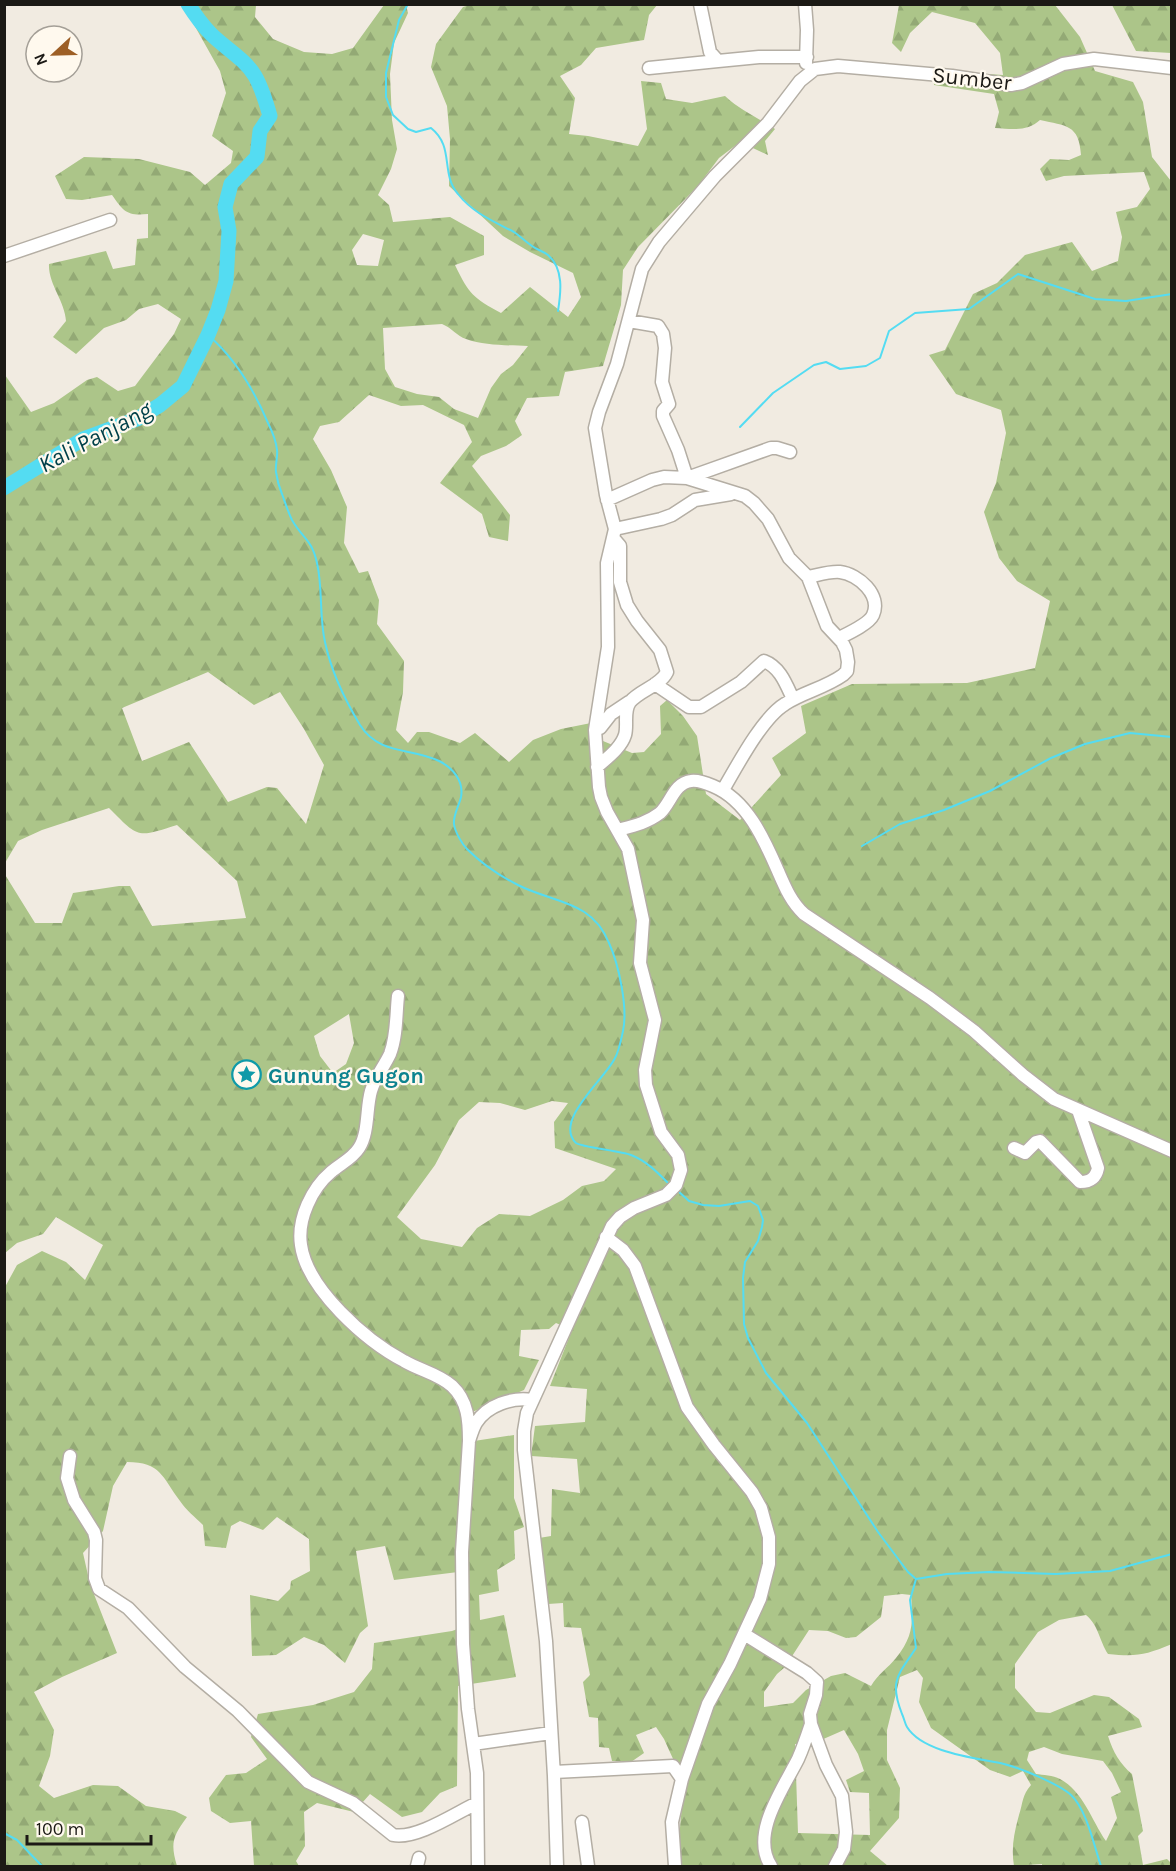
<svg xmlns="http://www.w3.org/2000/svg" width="1176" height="1871" font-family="Karla,sans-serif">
	<defs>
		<pattern id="forest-firs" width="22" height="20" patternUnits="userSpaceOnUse" patternTransform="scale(1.5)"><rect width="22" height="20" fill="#acc589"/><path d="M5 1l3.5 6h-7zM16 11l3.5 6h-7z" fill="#93a975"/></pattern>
	</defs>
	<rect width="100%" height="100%" fill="#f1ebe1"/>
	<!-- forest -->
	<path fill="url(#forest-firs)" fill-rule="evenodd" d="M473,4L657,5L649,15L644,40L596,48L581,65L560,76L575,98L569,134L588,136L638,146L647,129L641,81L661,83L666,99L692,103L725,96C740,110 758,118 775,129L765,141L768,155L740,142L719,158L698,186L638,247L623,270L621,305L603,366L565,372L559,396L527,398L515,421L522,435L506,446L481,456L472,466L510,515L508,541L489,537L482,514L440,483L472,442L464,425L423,405L401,406L369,395L339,422L320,426L313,439L331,470L347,507L344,543L359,573L368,571L379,600L377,624L404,661L403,692L396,730L408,743L417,732H429L460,743L475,733L509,762L533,740L561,729L591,723L603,741L632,753L644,752L661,734L660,706L667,700L683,716L697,736L706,794L740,820L781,775L772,758L806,733L801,706L852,684L967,683L1035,668L1050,601L1017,581L999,558L984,512L996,483L1006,433L1001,410L956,394L929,355L945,350L973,294L997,283L1025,255L1072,242L1092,271L1118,261L1122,237L1116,212L1137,207L1150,189L1144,172L1064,176L1046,181L1040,169L1050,159L1069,160L1081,155C1079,124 1066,126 1040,120C1027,132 1012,129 995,128L999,112L994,94L934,85L933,70L1003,75L1000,53L975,23L932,12L910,33L901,52L892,43L899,5H1055L1080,37L1095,71L1133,82L1143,102L1152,157L1171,181L1172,1644C1145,1655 1137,1657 1108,1654C1099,1640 1099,1626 1086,1615L1059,1620L1038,1632L1015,1664V1688L1036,1712L1050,1713L1094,1695L1109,1697L1139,1719L1142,1727L1108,1736C1113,1752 1120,1764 1132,1774L1143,1831L1138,1836L1143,1865L1167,1859L1171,1863V1866H1042V1864L1014,1866C1011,1848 1014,1833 1019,1815C1023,1803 1022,1795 1031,1785L1023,1771L1010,1777L990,1770L931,1728L919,1702L923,1678L917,1670L900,1677L887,1730V1760L900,1788L899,1818L870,1851L888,1866H679L677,1861L684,1783L664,1739L656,1727L636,1735L644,1753L631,1762L612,1761L609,1748L599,1747L598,1718L589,1717L583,1682L590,1675L581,1628L564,1627L563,1603L548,1604L539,1538L551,1536L552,1489L580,1493L577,1459L531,1456L535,1426L585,1422L587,1389L550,1386L572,1330L556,1323L549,1329L521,1330L519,1356L539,1360L524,1390L470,1413L474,1441L514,1435V1498L524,1527L514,1531L515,1559L497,1570L499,1591L479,1595L480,1620L504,1615L516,1677L458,1686L457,1786L440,1793L422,1812L402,1817L370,1794L354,1812L317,1803L304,1812L305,1846L296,1861L299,1866H254L251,1821L230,1823L211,1811L209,1798L226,1775L246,1773L267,1759L251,1737L258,1714L313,1705L354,1692L372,1669L374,1643L452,1631L463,1627L458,1572L394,1580L385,1546L356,1551L368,1626L360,1633L345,1663L324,1645L304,1637L276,1655L252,1656L250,1595L278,1601L290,1589L291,1581L310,1571L309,1539L277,1517L263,1530L240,1521L231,1526L226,1548L205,1546L203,1525C195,1517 186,1510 180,1501C162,1477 161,1462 127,1462L113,1486L103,1531L83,1553L90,1584L117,1653L62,1677L34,1692L54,1730L50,1756L39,1786L54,1798L93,1785L118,1786L146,1806L175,1811L187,1817C173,1836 170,1843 177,1866H5V1287L17,1265L42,1251L66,1262L85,1280L103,1245L56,1217L43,1234L17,1243L5,1253L4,873L35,923H62L73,893L119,886H130L152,926L246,918L237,881L177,825C136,838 139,838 109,808L42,830L18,841L5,863V375L31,412L54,403L87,380L97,377L118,391L135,386L174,334L181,319L158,304L139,309L126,320L104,328L76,354L53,337L66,321C65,301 48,284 49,264L106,251L113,269L135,265L137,239L148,238V214C127,216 124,212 112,195L82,200L66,199L55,176L84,157L139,159L190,172L205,185L231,163L233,151L212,136L226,93L220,71L183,5H256L255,17L273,39L304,52L332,54L353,48L384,5H406L408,13L394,43L390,74L392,120L397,149L391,169L378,195L389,205L393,222L450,217L484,236V255L455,265C469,294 473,298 501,313L530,287L568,317L581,297L573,273L530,252L503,236L449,186L450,139L447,106L431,67L436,44L463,7ZM363,234L384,240L378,266L357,265L352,250ZM442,324C452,328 457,336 466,339C485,346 509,345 528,346L513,365L501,374L491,388L478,418L454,409L439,397L417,394L395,387L385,369L383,328ZM208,672L254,705L280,692L304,729L324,765L306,824L277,788L267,787L228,802L189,742L142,761L122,708ZM349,1014L354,1043L346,1064L333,1073L320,1056L314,1036ZM552,1101L568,1103L554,1122L555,1148L616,1169L604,1181L582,1186L563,1200L530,1216L499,1214L477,1228L462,1247L421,1239L397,1217L435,1165L459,1120L479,1102L500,1103L525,1110ZM902,1594L911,1595C913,1621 914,1636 896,1658C888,1668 878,1674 871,1686L845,1673L831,1676L806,1690L793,1703L764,1707V1692L777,1674L785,1667L809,1630L828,1631L846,1638L856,1637L881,1617L884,1596ZM844,1730L858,1754L864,1771L846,1780L850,1792L869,1793L870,1835L798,1833L795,1744H812ZM1044,1747L1062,1754L1103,1761L1112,1773L1121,1792L1111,1797L1117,1818L1106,1841C1092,1821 1083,1791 1060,1779C1053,1775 1043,1775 1036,1774L1027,1760L1029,1752Z
		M1112,5H1171V53L1136,51Z"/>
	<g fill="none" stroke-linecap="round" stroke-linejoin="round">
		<!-- stream -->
		<path stroke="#54dcf2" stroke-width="2" d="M408,4L399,20L386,73V97L393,115L408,129L416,132L431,128C455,147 440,173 458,194C473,213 493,221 514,232C520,236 526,242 532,246C537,250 543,251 548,255C564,269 561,292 558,311
			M208,335C236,359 254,390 268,423C272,431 276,440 277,450C278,457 275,465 276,472C277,479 279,487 282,494C285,502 288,512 292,520C302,538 312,539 317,563C323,589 319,616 325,642C331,671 345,700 360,725C380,756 411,747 439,761C453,768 464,781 461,797C459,806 453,815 454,824C455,832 462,844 467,849C481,863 500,876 518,885C553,903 592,900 609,943C619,965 628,1008 623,1031C621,1040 619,1051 615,1058C605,1079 553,1121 576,1143C581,1147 620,1151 631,1155C647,1161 659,1174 671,1186
			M740,427L773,393L814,365L826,362L840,369L866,366L880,358L889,331L915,313L969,309L1018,274L1095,299L1126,301L1172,294
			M862,846L900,824L944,810L990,791L1051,758L1085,744L1130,733L1172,737
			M678,1191L689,1201L703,1205L719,1206L750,1201L758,1206L763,1220L762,1227L758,1241L745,1262L743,1278L744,1324L748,1338L766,1373L807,1423L878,1532L908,1572L916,1579L947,1574L989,1572L1056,1574L1110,1571L1172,1554
			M916,1579L910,1600L916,1648C898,1675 889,1681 902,1714C904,1718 905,1724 907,1727C923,1753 977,1758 1004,1764C1020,1768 1059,1784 1071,1795C1087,1810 1094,1846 1101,1866
			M4,1833L17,1840L42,1866"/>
		<!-- river -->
		<path stroke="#54dcf2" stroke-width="15" d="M4,488L83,439L137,419L160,405L183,386L208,335L218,310L226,281L229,231L225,207L231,184L257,157L260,131L270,116C266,102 262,88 255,76C245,59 225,48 211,34C202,25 195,15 188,4"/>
		<defs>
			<path id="minor" d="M700,4L710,52L718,61L759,57H807
				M805,4L807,30L806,63
				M649,68L718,61
				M4,256L110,220
				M629,321L658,326L663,334L665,348L662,382L669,404L663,411V416L678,450L687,478L771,448H777L790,452
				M607,500L652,480L664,477L687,478L745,496L754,503L768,519L789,558L808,577L827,626L842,642L846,650L848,662L847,671L843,675C825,688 803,692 785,704C762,718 737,766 723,790
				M615,529L661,519L672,515L695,500L731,494
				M808,577C818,575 830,571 840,572C858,574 882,595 873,615C869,624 847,634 839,638
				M655,684L689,707H701L741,682L764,661C780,667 786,684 793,699
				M595,730L600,728L611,714L629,702
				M597,767C607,758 621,748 625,735C628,725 623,711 630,702C640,690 660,686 667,672L660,650L637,621L627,605L620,582V546L614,539
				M618,830C633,826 647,823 660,813C671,803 674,783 691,781C698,780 706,783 713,786C747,800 764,839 778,871C785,887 791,902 804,914L930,998L974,1031L1023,1075L1054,1099L1172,1151
				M398,996C396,1014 397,1036 390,1054C384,1067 375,1077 371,1091C366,1108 369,1133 359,1148C352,1159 340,1164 331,1172C312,1188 297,1219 301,1245C307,1289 366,1341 404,1361C419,1370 439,1374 452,1386C468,1401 469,1421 469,1441
				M1014,1148L1025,1153L1036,1142L1040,1141L1080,1182C1090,1182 1096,1178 1098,1168L1078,1110
				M606,1237L623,1250L635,1266L687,1407L714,1445L752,1492L761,1508L769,1537V1564L760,1599L730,1664L708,1704L682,1779L672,1822L675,1866
				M70,1456L67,1478L74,1500L94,1532L96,1540L95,1578L99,1589L128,1608L185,1667L238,1711L308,1782L353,1803L393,1835C416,1840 456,1813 477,1803
				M744,1634L807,1673L817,1682L816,1695L810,1714L811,1724L826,1765L842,1796L846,1832L844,1849L835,1866
				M473,1744L551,1733
				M554,1772L673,1766L682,1779
				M582,1822L588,1866
				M417,1866L419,1858
				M478,1866L477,1773L468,1709L463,1644L462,1552L469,1441C471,1435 473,1428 476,1423C487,1405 512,1397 532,1400
				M557,1866L554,1776L546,1641L524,1450V1431L527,1413L612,1226L620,1217L634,1208L666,1195L676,1185L681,1170L678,1155L661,1132L646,1085L645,1070L655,1020L640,963L643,920L628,849L607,812L601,797L599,787L595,730L608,647L607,563L615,529L606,495L595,428L599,412L617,364L642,269L659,242L715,176L768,123L800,81L815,69L838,66L952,76L1011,85L1022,83L1063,64L1094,59L1172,68
				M771,1866C750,1834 783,1789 798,1759C803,1748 807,1736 811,1724"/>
		</defs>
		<!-- minor casing -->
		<use href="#minor" stroke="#b4aea4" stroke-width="15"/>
		<!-- minor -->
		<use href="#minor" stroke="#fff" stroke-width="12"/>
	</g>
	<!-- icons -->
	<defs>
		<symbol id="sight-ring" viewBox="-11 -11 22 22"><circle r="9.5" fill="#fff9ee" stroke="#0f9aa8" stroke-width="1.5"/><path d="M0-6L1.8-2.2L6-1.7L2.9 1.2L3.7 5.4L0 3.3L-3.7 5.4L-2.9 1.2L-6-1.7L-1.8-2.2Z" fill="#0f9aa8"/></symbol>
	</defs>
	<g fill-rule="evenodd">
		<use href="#sight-ring" x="230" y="1058" width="33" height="33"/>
	</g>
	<g text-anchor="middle" stroke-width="4.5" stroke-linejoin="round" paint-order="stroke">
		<!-- street labels -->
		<g font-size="22" fill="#1b1915" stroke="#fff9ee">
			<text transform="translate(972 78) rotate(6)" y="8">Sumber</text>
		</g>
		<!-- culture labels -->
		<g font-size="22" font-weight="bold" fill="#0d838f" stroke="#fff9ee" text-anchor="start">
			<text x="268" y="1083">Gunung Gugon</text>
		</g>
		<!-- water labels -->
		<g font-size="24" font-style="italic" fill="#004049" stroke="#fff9ee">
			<text transform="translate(95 437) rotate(-28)" y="8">Kali Panjang</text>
		</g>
	</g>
	<!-- border -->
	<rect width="1176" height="1871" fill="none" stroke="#1b1915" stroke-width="12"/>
	<!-- north arrow -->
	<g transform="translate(54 54) rotate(248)"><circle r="28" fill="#fff9ee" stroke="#a49f97" stroke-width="1.5"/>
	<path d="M0-4.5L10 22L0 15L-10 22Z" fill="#9d5f25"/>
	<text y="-9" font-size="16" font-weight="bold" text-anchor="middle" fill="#1b1915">N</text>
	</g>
	<!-- scale -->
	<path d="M27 1835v9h124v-9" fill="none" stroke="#1b1915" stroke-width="3"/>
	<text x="36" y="1835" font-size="18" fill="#1b1915" stroke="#fff9ee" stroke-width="4.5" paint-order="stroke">100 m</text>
</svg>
